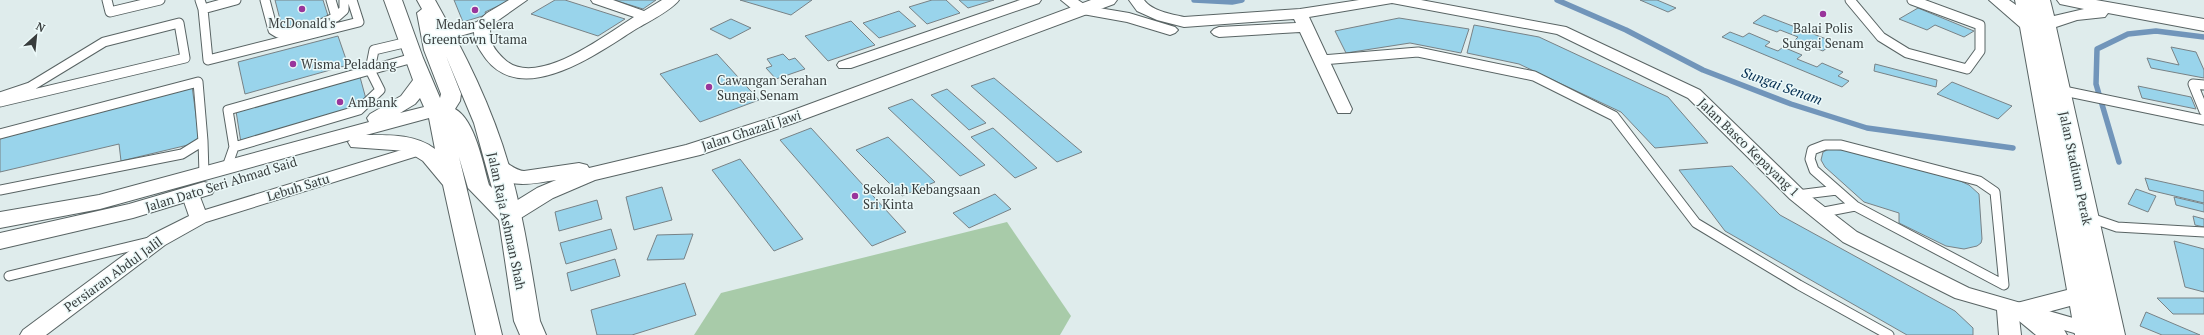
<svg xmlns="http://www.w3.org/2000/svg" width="2204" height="335" font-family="'PT Serif',serif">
	<rect width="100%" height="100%" fill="#dfecec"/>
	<!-- green -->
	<path fill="#a8cba9" d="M1007,222L1071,316L1060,335H694L721,293Z"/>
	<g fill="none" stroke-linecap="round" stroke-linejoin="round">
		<!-- stream -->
		<path stroke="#7195ba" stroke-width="5.5" d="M1194,0L1232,2L1242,0
			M1557,0L1626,30L1703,70L1791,104L1867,128L2013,148
			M2119,162L2096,84L2097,49L2128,34L2156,31L2204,37"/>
	</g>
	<!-- building -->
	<path fill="#99d4eb" stroke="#788286" d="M275,0H323L329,19L283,31Z
		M454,0H511L485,12L486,15L463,22Z
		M555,0H565L625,19L598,36L531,14Z
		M614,0H656L643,9Z
		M740,0H812L791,15Z
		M932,0H946L960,13L927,24L909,7Z
		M959,0H994L968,8Z
		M1640,0H1657L1676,8L1668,12Z
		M1918,8L1974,31L1964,37L1935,25L1927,30L1899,19Z
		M899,11L916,26L879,38L863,23Z
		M1764,15L1834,42L1823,51L1795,40L1798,37L1780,30L1777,32L1753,23Z
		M1399,18L1469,29L1461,53L1410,43L1346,53L1335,31Z
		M731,19L751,28L730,39L710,29Z
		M851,21L875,45L828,61L805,36Z
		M1474,25L1539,37L1668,97L1708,143L1655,148L1621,112L1519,64L1467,53Z
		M1730,32L1743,37L1749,33L1770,42L1765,46L1778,51L1783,47L1802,55L1797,59L1817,67L1822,63L1843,72L1838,76L1849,81L1842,87L1722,37Z
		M338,36L348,65L245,94L238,62Z
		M2171,47L2196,52L2204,70V78L2151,68L2147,58L2179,65Z
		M717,54L759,100L700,122L660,74Z
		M783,54L789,60L795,58L805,69L776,79L766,68L772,66L767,59Z
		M1875,64L1937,80L1936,87L1874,71Z
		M360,77L366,99L349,112L241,143L236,111Z
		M994,78L1082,152L1057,162L971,86Z
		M1952,82L2012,106L1998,119L1937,94Z
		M192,86L199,138L188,145L121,161L119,144L0,172V137Z
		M2138,86L2191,97L2196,109L2142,98Z
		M947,89L986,123L969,130L931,95Z
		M912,99L985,165L960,176L888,108Z
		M811,128L906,232L872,246L780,140Z
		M993,128L1037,168L1015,178L971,137Z
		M888,137L935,182L902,196L856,150Z
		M1829,149L1844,150L1956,179L1969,185L1979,194L1982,239L1981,243L1977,246L1964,249L1946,246L1899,223V213L1864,202L1825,167L1821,160L1823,152Z
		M740,159L803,239L774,251L712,170Z
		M1732,166L1780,215L1955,311L1973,328V335H1907L1725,231L1679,170Z
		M2145,178L2204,191V203L2149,190Z
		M662,187L672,220L634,230L626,197Z
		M2136,189L2156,196L2148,212L2128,204Z
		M995,194L1011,209L969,228L953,213Z
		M2174,197L2204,204V212L2176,205Z
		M597,200L602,219L559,231L555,212Z
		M2193,216L2204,219V227L2195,225Z
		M611,229L617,249L566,264L560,243Z
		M693,234L684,259L647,260L657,235Z
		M2174,241L2204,249V292L2185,287Z
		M615,259L620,276L571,291L567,273Z
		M685,283L696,315L632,335H597L591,310Z
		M2157,298H2204V314H2173Z
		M2146,312L2200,335H2162L2140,326Z"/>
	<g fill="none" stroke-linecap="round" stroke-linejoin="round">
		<defs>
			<path id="service" d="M107,0L110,12L160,0
				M200,0L203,9L208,60L359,22L352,0
				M265,0L273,30L278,33L315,27L336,17L331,0
				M1850,0L1881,37L1907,53L1967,69L1980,51V25L1912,0
				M203,9L236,0
				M336,17L344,10V0
				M1322,60L1418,52L1534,76L1614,116L1696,223L1799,285L1889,335
				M2204,85L2193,84L2204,111
				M2059,90L2204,120
				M0,97L30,87L104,42L179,23L185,58L0,102
				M0,134L198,82L203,141L182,154L0,190
				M203,141L204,174
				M1825,145H1841L1979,181L1995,192L2004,285L1855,206L1814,170L1810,159L1812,150Z
				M234,147L228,110L370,70L374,50L408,42
				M227,167L234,147L359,110L380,90L370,70L413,58
				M1797,195L1837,190
				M1819,213L1855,206
				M2088,217L2117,227L2204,232
				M9,276L149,242"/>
			<path id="minor" d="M509,0H527L490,26C490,42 492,47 503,58C534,91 605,35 634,17L593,3L591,0H613L644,11L662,0H679C672,10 648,22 636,29C599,52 524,108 486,59C480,50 474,43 474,32L446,40L441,38L438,35L441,32L477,22L487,13Z
				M1020,0H1041L1039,3L851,68H839L837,65L839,62Z
				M1061,0H1078L1087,6L1129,13L1175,27L1178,30L1175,33L1170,35L1127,22L1077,13Z
				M1129,0H1144C1152,11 1171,14 1184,17L1300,9L1359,0H1421L1566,27L1700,90L1804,191L1857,232L1969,288L2094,324L2098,329L2094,334L2081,335L2019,317L2021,335H1999L1997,310L1955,298L1843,242L1790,199L1688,98L1557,34L1392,3L1309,17L1352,109L1350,113H1338L1336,109L1300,32L1219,37L1214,35L1211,32L1214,29L1219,27L1296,23L1294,19L1184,27L1157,20L1137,11Z
				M421,144L427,145L430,149L427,153L206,222L165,245L46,335H20L23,330L151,235L189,216L181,193L183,189L190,187L197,189L205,210Z"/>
			<path id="tertiary" d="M1091,0H1117L1114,4L794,123L700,155L595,180L553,198L516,221L508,223L500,221L496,216L500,211L537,188L556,180C530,184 504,191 487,166L490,161C506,157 510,169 524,171L579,163L587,165L589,168L686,145L780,115Z
				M1989,0H2009L2016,5L2015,0H2050L2054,16L2084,9L2060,4L2057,0H2096L2204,19V31L2108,13L2105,17L2077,20L2056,27L2125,335H2075L2070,306L2044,313L2063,328L2067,335H2036L2013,316L2009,310L2013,304L2067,290L2020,27Z"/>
			<path id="secondary" d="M384,0H402L423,58L440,98L441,94L424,50L417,13L422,9L417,0H435C465,53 492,107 509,166C524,217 531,269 540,321L546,335H520L514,321L499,220L468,188L459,157L502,335H476L443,185L423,161L407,151L351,147L348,142L350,140L100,209L0,228V212L99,195L369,122L367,118L370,114L401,96L413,80ZM446,56L474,123L492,188L489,185C483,164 475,120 455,109L460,101L461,94ZM420,98L424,107L400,113L415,104ZM429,118L435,149C416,134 389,135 366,135Z
				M204,182L212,184L215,189L212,194L133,218L0,249V233L129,204Z"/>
		</defs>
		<!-- service casing -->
		<use href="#service" stroke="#596464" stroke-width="11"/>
		<!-- minor casing -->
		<use href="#minor" stroke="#596464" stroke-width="2"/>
		<!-- tertiary casing -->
		<use href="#tertiary" stroke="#596464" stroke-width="2"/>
		<!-- secondary casing -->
		<use href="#secondary" stroke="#596464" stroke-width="2"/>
		<!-- service -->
		<use href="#service" stroke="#fff" stroke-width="9"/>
		<!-- minor -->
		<use href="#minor" fill="#fff" fill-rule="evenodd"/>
		<!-- tertiary -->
		<use href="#tertiary" fill="#fff" fill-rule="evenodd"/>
		<!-- secondary -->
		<use href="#secondary" fill="#fff" fill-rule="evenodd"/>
	</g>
	<!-- markers -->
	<g fill="#99359b" stroke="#ecf9f9" stroke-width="1.5">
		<circle cx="302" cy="9" r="4"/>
		<circle cx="475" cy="10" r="4"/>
		<circle cx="1823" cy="14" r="4"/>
		<circle cx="293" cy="64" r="4"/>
		<circle cx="709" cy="87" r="4"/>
		<circle cx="340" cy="102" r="4"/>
		<circle cx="855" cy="196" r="4"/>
	</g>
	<g text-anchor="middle" stroke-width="3" stroke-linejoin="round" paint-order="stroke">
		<!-- poi labels -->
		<g font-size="13" fill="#383d3d" stroke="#ecf9f9" text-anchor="start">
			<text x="302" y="28" text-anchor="middle">McDonald's</text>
			<text x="475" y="29" text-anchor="middle">Medan Selera<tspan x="475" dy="15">Greentown Utama</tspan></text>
			<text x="1823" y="33" text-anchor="middle">Balai Polis<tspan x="1823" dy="15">Sungai Senam</tspan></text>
			<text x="301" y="69">Wisma Peladang</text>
			<text x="717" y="85">Cawangan Serahan<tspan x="717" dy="15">Sungai Senam</tspan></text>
			<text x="348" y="107">AmBank</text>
			<text x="863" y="194">Sekolah Kebangsaan<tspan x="863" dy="15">Sri Kinta</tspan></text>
		</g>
		<!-- street labels -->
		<g font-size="13" fill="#383d3d" stroke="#ecf9f9">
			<text transform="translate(751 130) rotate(-18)" y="5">Jalan Ghazali Jawi</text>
			<text transform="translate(1749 147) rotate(44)" y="5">Jalan Basco Kepayang 1</text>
			<text transform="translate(2076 168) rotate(78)" y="5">Jalan Stadium Perak</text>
			<text transform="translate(221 184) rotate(-17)" y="5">Jalan Dato Seri Ahmad Said</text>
			<text transform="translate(298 187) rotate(-17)" y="5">Lebuh Satu</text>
			<text transform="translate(507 221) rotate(78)" y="5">Jalan Raja Ashman Shah</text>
			<text transform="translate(113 274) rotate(-36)" y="5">Persiaran Abdul Jalil</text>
		</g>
		<!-- water labels -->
		<g font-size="14" font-style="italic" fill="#002b4e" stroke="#ecf9f9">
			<text transform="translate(1782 86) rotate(20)" y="5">Sungai Senam</text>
		</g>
	</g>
	<!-- north arrow -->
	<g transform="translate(36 36) rotate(27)" stroke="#ecf9f9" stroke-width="3" paint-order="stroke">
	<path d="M0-3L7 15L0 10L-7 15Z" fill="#383d3d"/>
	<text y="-6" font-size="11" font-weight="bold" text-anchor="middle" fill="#383d3d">N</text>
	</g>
</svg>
